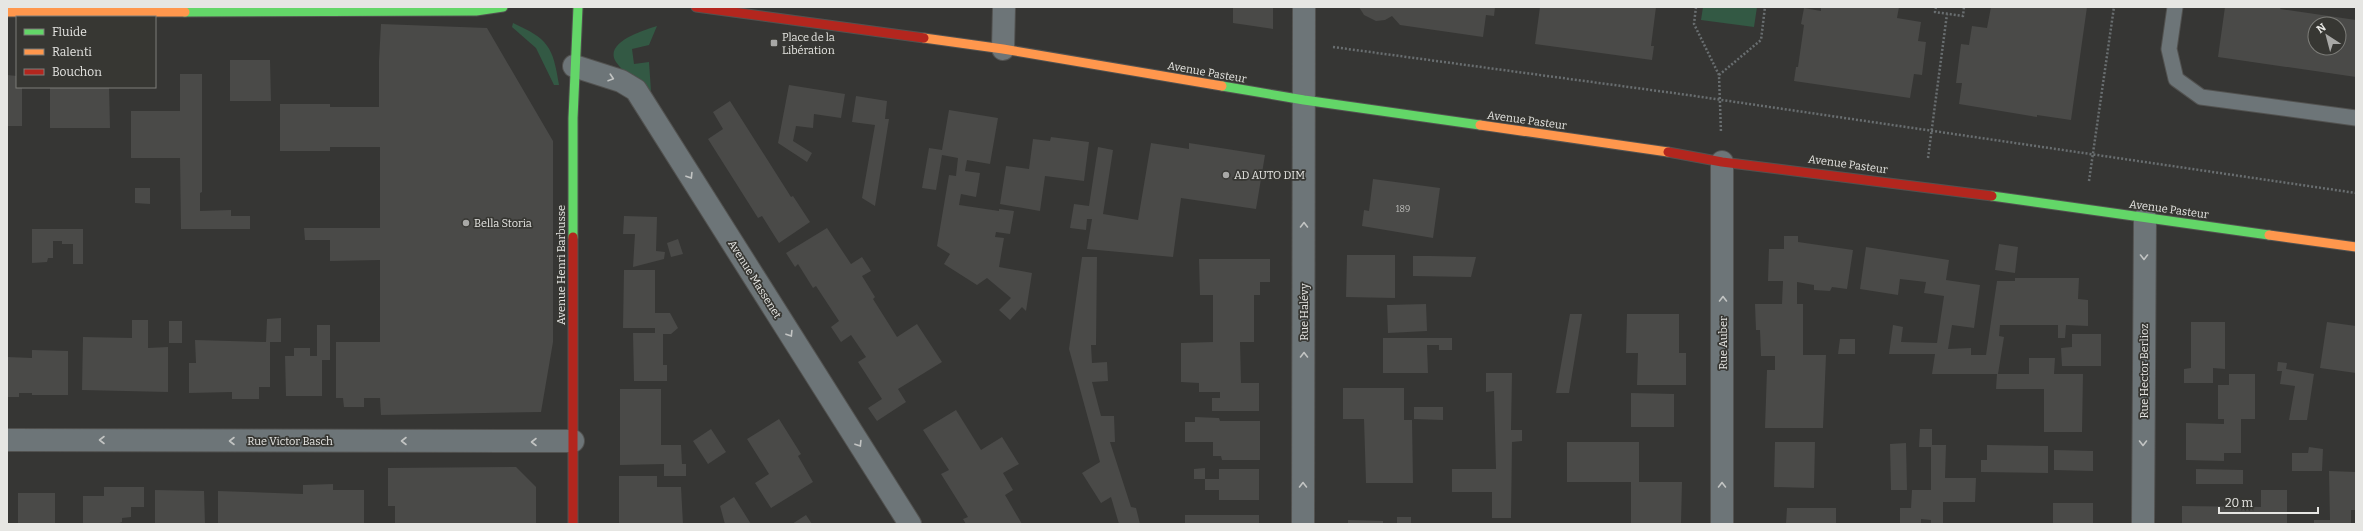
<svg xmlns="http://www.w3.org/2000/svg" width="2363" height="531" font-family="Bitter,serif">
	<rect width="100%" height="100%" fill="#363634"/>
	<!-- green -->
	<path fill="#335944" d="M1703,7H1757L1754,27L1701,20Z
		M513,23C548,39 553,46 559,85H554L536,48L512,27Z
		M657,26L649,45L632,49L634,64L649,62L651,91C639,83 624,74 616,62C603,42 645,30 657,26Z"/>
	<!-- building -->
	<path fill="#4a4a48" fill-rule="evenodd" d="M1233,7H1273V29L1233,23Z
		M1359,7H1495L1494,16L1486,15L1483,37L1400,25L1392,16L1385,20L1376,21L1364,15Z
		M1540,7H1656L1651,46H1654L1652,60L1535,44Z
		M1821,7H1899L1897,18L1921,22L1918,41L1926,42L1922,75L1914,74L1910,98L1794,81L1796,67H1798L1804,25L1801,24L1804,8L1821,11Z
		M1991,7H2087L2071,120L2037,115V117L1959,104L1962,83H1956L1961,44L1969,45L1972,26L1987,28Z
		M2225,7H2281L2280,9L2356,20V77L2218,57ZM2315,24H2339V48H2315Z
		M381,24L487,28L553,141V342L541,412L381,415L380,398H364V407H344L343,398H336V342H380V260L330,261V240H305L304,228H380V147H330V151H280V104H330V107H379V61Z
		M230,60H270L271,101H230Z
		M180,74H202V192L200,193V211L231,210V216H250V229H181L180,158H131V111H180Z
		M7,75L17,76V87H22V126H7Z
		M789,85L845,94L841,118L814,114L813,128L796,126L793,141L812,153L807,162L778,143Z
		M50,87H109L110,128H50Z
		M856,96L887,101L885,119H889L875,206L862,198L875,125L852,122Z
		M730,101L791,197L793,196L810,222L779,243L762,216L758,218L708,139L723,129L713,112Z
		M949,110L998,118L990,164L967,160L965,171L980,173L976,197L961,194L959,205L999,211V209L1014,211L1010,234L996,232L995,237L1004,238L999,267L1032,273L1026,311L1022,307L1010,320L999,310L1011,298L987,278L977,285L944,264L950,254L937,246L949,175L956,176L958,158L942,155L936,190L922,188L929,148L942,150Z
		M1051,137L1089,142L1084,181L1045,176L1040,211L1000,204L1006,166L1029,169L1033,139L1050,141Z
		M1151,143L1189,149V143L1265,155L1256,209L1181,198L1173,257L1087,249L1092,219H1087L1086,230L1070,228L1074,204L1089,206L1098,147L1113,150L1103,214L1138,220Z
		M1373,179L1440,188L1433,238L1362,226L1364,210L1369,211Z
		M135,188H150V204L135,203Z
		M624,216L657,217L656,251L665,252L664,259L633,267L635,234H623Z
		M827,228L851,264L862,257L871,271L862,276L875,297L873,299L897,337L917,324L942,362L898,389L906,402L877,421L868,408L882,399L858,362L866,357L851,335L841,342L831,327L839,321L816,286L813,288L798,264L795,267L786,253Z
		M32,229H83V264H73V244H62V241H53V258H48L47,262L32,263Z
		M1784,236H1798V242L1853,250L1847,289L1832,287L1830,291L1814,290V285L1797,282V304H1803V355H1826L1823,428H1765L1767,370H1775V356H1761L1760,330H1756L1755,304H1782L1783,281H1768L1769,249H1784Z
		M678,239L683,254L671,257L667,243Z
		M1999,244L2018,247L2015,273L1995,270Z
		M1866,247L1949,260L1946,280L1980,285L1974,328L1952,325L1948,349L1971,348V355H1986L1997,281H2015V278H2079L2078,299L2088,300V326L2066,325L2065,338H2058V325H2000L1999,336L2004,337L1998,374H2029V358H2055L2054,374H2083L2082,432H2044V389H1996L1997,374H1932L1935,354H1889L1893,325L1903,327L1901,342L1937,343L1944,296L1924,293L1926,282L1900,279L1898,295L1860,289Z
		M1347,255H1395V298L1346,297Z
		M1413,256H1431L1476,257L1471,277L1413,276Z
		M1082,257H1097L1096,345H1091L1092,363L1107,362L1108,381L1092,382L1101,416H1114L1115,442H1110L1131,507L1136,508L1140,524H1119L1111,497L1101,503L1082,473L1100,462L1069,349Z
		M1199,259H1270V282H1260V295H1254V342H1240L1241,383H1259V411H1212V398H1220V392H1199V383L1181,382V343L1213,342V295H1200Z
		M624,270H655V313H670L678,328L671,334H663V365H667V381H634L633,333H655V328H623Z
		M1426,304L1427,331L1388,333L1387,305Z
		M1570,314H1582L1569,393H1556Z
		M1627,314H1679V353H1686V385H1637L1638,353H1626Z
		M281,318V342H270V387H259V399H232V392L189,393V363H196L195,340L266,342L267,319Z
		M132,320H148V348L168,347V392L82,390L83,337L132,338Z
		M169,321H182V343H169Z
		M2191,322H2225V369L2213,368V383H2184V369L2191,368Z
		M2327,322L2356,326V373L2320,368Z
		M317,325H330V360H322V396H286L285,356H294V348H310V356H317Z
		M2072,334H2101V366H2062L2061,348L2072,347Z
		M1383,338H1452V350H1439V345H1427L1428,373H1383Z
		M1840,339H1855V354H1838Z
		M32,350L68,351V395H32V393H19V397H7V357L32,358Z
		M2278,362L2287,363L2286,369L2314,374L2307,420H2289L2295,386L2280,384L2282,371H2277Z
		M1486,373H1512L1511,430H1522V441L1512,442L1511,518H1492V492H1452V469H1496L1494,391L1486,392Z
		M2229,374H2255V419H2241V453H2224V461L2186,460V423L2224,424V419H2218V385H2229Z
		M1343,388H1404V420H1412L1413,483H1366L1364,419H1343Z
		M620,389H661V445H681L682,464H686V476H664V464L620,465Z
		M1631,393L1674,394V427H1631Z
		M1414,407H1443V420L1414,419Z
		M956,410L981,450L1002,437L1019,464L1003,473L1013,490L1005,495L1022,524H966L963,519L968,517L941,474L949,470L923,430Z
		M1195,417L1219,418L1220,421H1260V460H1222L1221,456H1213V442H1185V422H1195Z
		M779,419L801,454L798,456L813,482L771,508L755,483L769,474L747,439Z
		M711,429L726,452L708,464L693,441Z
		M1920,429H1932V445H1946L1945,478H1976L1975,502H1943V524H1931V520L1921,519V524H1900V508H1911L1912,490H1931V447H1919Z
		M1567,442H1639V482H1682L1681,524H1631V482H1567Z
		M1775,442H1815L1814,488L1774,487Z
		M1906,443L1907,490H1891L1890,444Z
		M1987,445L2048,446V473L1981,472V460H1987Z
		M2309,447L2323,449L2322,471H2292V453H2308Z
		M2054,450L2093,451V471L2054,470Z
		M516,467L536,487V524H395V506H388V468Z
		M1205,468V479H1194V469Z
		M1219,469H1259V500H1219V490H1205V479H1219Z
		M2196,469L2243,470V484H2196Z
		M2329,471L2356,472V510H2351V524H2314V520H2330Z
		M619,476H657V487H681L683,524H619Z
		M333,484V490H364V524H218V491L303,494V485Z
		M104,487H144V507H131V517L122,518V522L117,524H83V496H104Z
		M155,490L204,491L205,524H155Z
		M2261,490H2287V524H2182V506L2261,507Z
		M18,493H55V524H18Z
		M734,497L751,524H725L720,506Z
		M2053,503H2093V524H2053Z
		M1787,508H1836V524H1786Z
		M806,515L812,524H792Z
		M1185,515H1259V524H1185Z
		M1397,517H1411V524H1397Z
		M1348,520L1383,521V524H1348Z"/>
	<g fill="none" stroke-linecap="round" stroke-linejoin="round">
		<defs>
			<path id="lane" d="M2175,7L2169,49L2176,79L2201,97L2356,118"/>
			<path id="street" d="M1003,49L1004,7
				M574,66L621,81L636,90L910,524
				M1722,162V524
				M7,440L573,441
				M1303,524L1304,7
				M2143,524L2145,218"/>
			<path id="fast" d="M185,12L476,11L503,7
				M1222,86L1304,100L1480,125
				M1992,196L2269,235
				M573,237V118L578,7"/>
			<path id="slow" d="M7,12H185
				M924,38L1003,49L1222,86
				M1480,125L1668,152
				M2269,235L2356,247"/>
			<path id="jam" d="M696,7L924,38
				M1668,152L1722,162L1992,196
				M573,237V524"/>
		</defs>
		<!-- lane casing -->
		<use href="#lane" stroke="#525250" stroke-width="17"/>
		<!-- street casing -->
		<use href="#street" stroke="#525250" stroke-width="24"/>
		<!-- fast casing -->
		<use href="#fast" stroke="#525250" stroke-width="11"/>
		<!-- slow casing -->
		<use href="#slow" stroke="#525250" stroke-width="11"/>
		<!-- jam casing -->
		<use href="#jam" stroke="#525250" stroke-width="11"/>
		<!-- path -->
		<path stroke="#696e70" stroke-width="2.5" stroke-dasharray="2 2" stroke-linecap="butt" d="M1696,7L1694,24L1719,75L1721,133
			M1936,7L1935,12L1963,16L1964,7
			M1333,47L1688,95L2356,193
			M1719,75L1761,40L1765,7
			M1928,158L1947,14
			M2089,181L2114,7"/>
		<!-- lane -->
		<use href="#lane" stroke="#6d7578" stroke-width="15"/>
		<!-- street -->
		<use href="#street" stroke="#6d7578" stroke-width="22"/>
		<!-- fast -->
		<use href="#fast" stroke="#63d668" stroke-width="9"/>
		<!-- slow -->
		<use href="#slow" stroke="#ff974d" stroke-width="9"/>
		<!-- jam -->
		<use href="#jam" stroke="#b3261e" stroke-width="9"/>
	</g>
	<!-- one-way arrows -->
	<defs><path id="oneway-chevron" d="M-2-3.5L2.5 0L-2 3.5" fill="none" stroke-width="1.6" stroke-linecap="round" stroke-linejoin="round"/></defs>
	<g stroke="#c2c4c3">
		<use href="#oneway-chevron" transform="translate(611 78) rotate(18)"/>
		<use href="#oneway-chevron" transform="translate(690 176) rotate(58)"/>
		<use href="#oneway-chevron" transform="translate(1304 225) rotate(-90)"/>
		<use href="#oneway-chevron" transform="translate(2144 257) rotate(90)"/>
		<use href="#oneway-chevron" transform="translate(1723 299) rotate(-90)"/>
		<use href="#oneway-chevron" transform="translate(790 334) rotate(58)"/>
		<use href="#oneway-chevron" transform="translate(1304 355) rotate(-90)"/>
		<use href="#oneway-chevron" transform="translate(102 440) rotate(-180)"/>
		<use href="#oneway-chevron" transform="translate(232 441) rotate(-180)"/>
		<use href="#oneway-chevron" transform="translate(404 441) rotate(-180)"/>
		<use href="#oneway-chevron" transform="translate(534 442) rotate(-180)"/>
		<use href="#oneway-chevron" transform="translate(2143 443) rotate(90)"/>
		<use href="#oneway-chevron" transform="translate(859 444) rotate(58)"/>
		<use href="#oneway-chevron" transform="translate(1303 485) rotate(-90)"/>
		<use href="#oneway-chevron" transform="translate(1722 485) rotate(-90)"/>
	</g>
	<!-- markers -->
	<g fill="#a8a8a6" stroke="#373733" stroke-width="1.5">
		<rect x="770" y="39" width="8" height="8" rx="2"/>
		<circle cx="1226" cy="175" r="4"/>
		<circle cx="466" cy="223" r="4"/>
	</g>
	<g text-anchor="middle" stroke-width="3.5" stroke-linejoin="round" paint-order="stroke">
		<!-- number labels -->
		<g font-size="9" fill="#bfbfbc">
			<text x="1403" y="212">189</text>
		</g>
		<!-- poi labels -->
		<g font-size="11" fill="#e6e6e3" stroke="#373733" text-anchor="start">
			<text x="782" y="41">Place de la<tspan x="782" dy="13">Libération</tspan></text>
			<text x="1234" y="179">AD AUTO DIM</text>
			<text x="474" y="227">Bella Storia</text>
		</g>
		<!-- street labels -->
		<g font-size="11" fill="#e6e6e3" stroke="#373733">
			<text transform="translate(1207 72) rotate(10)" y="4">Avenue Pasteur</text>
			<text transform="translate(1527 120) rotate(8)" y="4">Avenue Pasteur</text>
			<text transform="translate(1848 164) rotate(8)" y="4">Avenue Pasteur</text>
			<text transform="translate(2169 209) rotate(8)" y="4">Avenue Pasteur</text>
			<text transform="translate(561 265) rotate(-90)" y="4">Avenue Henri Barbusse</text>
			<text transform="translate(755 279) rotate(58)" y="4">Avenue Massenet</text>
			<text transform="translate(1304 312) rotate(-90)" y="4">Rue Halévy</text>
			<text transform="translate(1723 343) rotate(-90)" y="4">Rue Auber</text>
			<text transform="translate(2144 371) rotate(-90)" y="4">Rue Hector Berlioz</text>
			<text x="290" y="445">Rue Victor Basch</text>
		</g>
	</g>
	<!-- border -->
	<rect width="2363" height="531" fill="none" stroke="#e6e6e3" stroke-width="16"/>
	<!-- legend -->
	<rect x="16" y="16" width="140" height="72" fill="#373733" stroke="#7d7d79"/>
	<rect x="24" y="29" width="20" height="6" fill="#63d668" stroke="#7d7d79"/>
	<text x="52" y="36" font-size="12" fill="#e6e6e3">Fluide</text>
	<rect x="24" y="49" width="20" height="6" fill="#ff974d" stroke="#7d7d79"/>
	<text x="52" y="56" font-size="12" fill="#e6e6e3">Ralenti</text>
	<rect x="24" y="69" width="20" height="6" fill="#b3261e" stroke="#7d7d79"/>
	<text x="52" y="76" font-size="12" fill="#e6e6e3">Bouchon</text>
	<!-- north arrow -->
	<g transform="translate(2327 36) rotate(324)"><circle r="19" fill="#373733" stroke="#7d7d79"/>
	<path d="M0-3L7 15L0 10L-7 15Z" fill="#a8a8a6"/>
	<text y="-6" font-size="11" font-weight="bold" text-anchor="middle" fill="#e6e6e3">N</text>
	</g>
	<!-- scale -->
	<path d="M2219 507v6h99v-6" fill="none" stroke="#e6e6e3" stroke-width="2"/>
	<text x="2225" y="507" font-size="12" fill="#e6e6e3" stroke="#373733" stroke-width="3" paint-order="stroke">20 m</text>
</svg>
